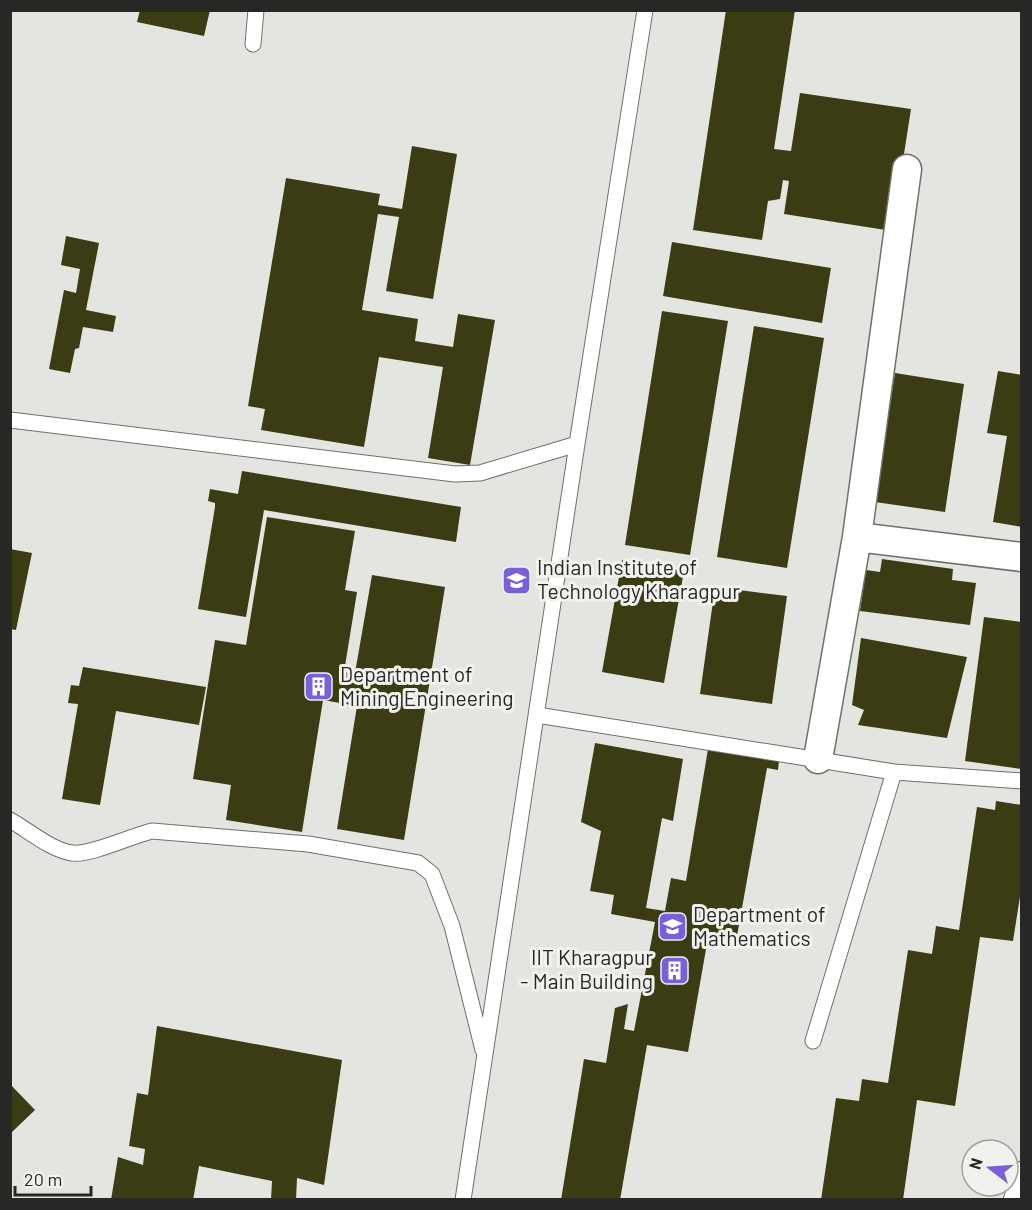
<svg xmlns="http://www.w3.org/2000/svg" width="1032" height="1210" font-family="Barlow,sans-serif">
	<rect width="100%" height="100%" fill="#e4e5e0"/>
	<!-- building -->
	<path fill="#3b3c13" d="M140,10H210L204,36L137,22Z
		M726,10H795L774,149L791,151L800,93L911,109L892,231L784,214L789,181L783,180L780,199L768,201L762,240L693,230Z
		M412,146L457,154L433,299L386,291L399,217L378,214L362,310L418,319L415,341L453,347L458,314L495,320L470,465L428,458L443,367L379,357L364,447L261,430L265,409L248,406L286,178L380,194L378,205L402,209Z
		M66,236L99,243L86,310L116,316L113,332L83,327L79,348L75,349L70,373L49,369L64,290L76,293L80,269L61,265Z
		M672,242L831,268L822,323L663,296Z
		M662,311L728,321L690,555L625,545Z
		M754,326L824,338L787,568L717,557Z
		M998,371L1022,375V527L993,522L1007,436L987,433Z
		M895,373L964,384L945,512L875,502Z
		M242,471L461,507L456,542L264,510L246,617L198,609L215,507V503L208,501L210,489L238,494Z
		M267,517L355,531L345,590L357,592L344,672L355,673L372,575L445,587L404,840L337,829L357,706L323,700L302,832L226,820L231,785L193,779L215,640L246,645Z
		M10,549L32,553L16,630L10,629Z
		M882,559L953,569L952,580L976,583L970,625L860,611L866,570L880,572Z
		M622,560L684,571L664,683L602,672Z
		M715,587L787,596L772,704L700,694Z
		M984,617L1022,622V769L965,761Z
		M861,638L967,657L947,738L858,725L864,710L852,705Z
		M83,667L206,687L199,725L116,711L100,805L62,799L78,704L68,703L71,685L79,686Z
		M595,743L683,759L673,821L662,818L646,908L665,911L671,878L686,881L708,749L779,761L778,770L767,768L737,936L709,932L688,1052L647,1045L620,1200H561L584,1059L606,1063L615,1008L628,1004L624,1029L634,1031L655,922L611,914L614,895L590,891L601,831L581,822Z
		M996,801L1022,805V884L1013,941L980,937L955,1106L917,1100L903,1200H821L836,1098L859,1101L862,1079L888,1083L908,950L932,954L936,926L959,930L977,807L995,810Z
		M157,1026L342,1060L324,1185L297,1178L296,1200H271L272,1181L199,1166L193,1200H111L118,1157L143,1165L145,1149L129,1146L137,1093L148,1095Z
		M10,1084L35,1110L12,1132L10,1130Z"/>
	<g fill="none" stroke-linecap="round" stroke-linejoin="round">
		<defs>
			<path id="service" d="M253,44L256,10
				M10,420L455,474L480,473L577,444
				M537,715L894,772L1022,781
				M10,820C28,830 51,850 72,853C89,856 131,836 152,831L308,844L418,863L432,874L452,926L483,1050
				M813,1041L894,772
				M463,1200L577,444L645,10
				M1011,1200L1022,1169"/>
			<path id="minor" d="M857,537L1022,557
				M818,759L857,537L907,169"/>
		</defs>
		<!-- service casing -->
		<use href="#service" stroke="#70706c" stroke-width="17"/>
		<!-- minor casing -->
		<use href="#minor" stroke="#70706c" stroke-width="31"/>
		<!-- service -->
		<use href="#service" stroke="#fff" stroke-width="15"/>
		<!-- minor -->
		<use href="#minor" stroke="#fff" stroke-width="28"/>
	</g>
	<!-- icons -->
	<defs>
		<symbol id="university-square" viewBox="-11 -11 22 22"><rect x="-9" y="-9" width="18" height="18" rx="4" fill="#7b5ed9" stroke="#f1f2ed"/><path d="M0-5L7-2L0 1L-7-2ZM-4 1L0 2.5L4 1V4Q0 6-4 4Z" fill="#fff"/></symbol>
		<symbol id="building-square" viewBox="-11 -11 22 22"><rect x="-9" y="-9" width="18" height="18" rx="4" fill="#7b5ed9" stroke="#f1f2ed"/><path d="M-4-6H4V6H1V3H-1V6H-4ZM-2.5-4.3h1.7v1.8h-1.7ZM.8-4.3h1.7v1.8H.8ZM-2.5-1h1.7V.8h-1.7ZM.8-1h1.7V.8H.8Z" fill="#fff"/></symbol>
	</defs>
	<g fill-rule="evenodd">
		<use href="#university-square" x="500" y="564" width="33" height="33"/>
		<use href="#building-square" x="302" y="670" width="33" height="33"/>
		<use href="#university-square" x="656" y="910" width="33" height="33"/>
		<use href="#building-square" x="658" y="954" width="33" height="33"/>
	</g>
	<g text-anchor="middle" stroke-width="6" stroke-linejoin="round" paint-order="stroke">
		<!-- poi labels -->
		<g font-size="21" fill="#272725" stroke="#f1f2ed" text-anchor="start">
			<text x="537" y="575">Indian Institute of<tspan x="537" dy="24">Technology Kharagpur</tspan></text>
			<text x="340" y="682">Department of<tspan x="340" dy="24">Mining Engineering</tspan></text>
			<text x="693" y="922">Department of<tspan x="693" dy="24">Mathematics</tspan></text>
			<text x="653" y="965" text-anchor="end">IIT Kharagpur<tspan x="653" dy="24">- Main Building</tspan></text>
		</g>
	</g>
	<!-- border -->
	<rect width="1032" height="1210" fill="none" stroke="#272725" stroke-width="24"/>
	<!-- north arrow -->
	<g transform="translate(990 1168) rotate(287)"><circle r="28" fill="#f1f2ed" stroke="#a0a19d" stroke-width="1.5"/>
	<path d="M0-4.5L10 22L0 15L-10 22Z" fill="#7b5ed9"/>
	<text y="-9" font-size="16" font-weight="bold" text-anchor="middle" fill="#272725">N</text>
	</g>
	<!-- scale -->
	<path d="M15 1186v9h76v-9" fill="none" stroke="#272725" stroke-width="3"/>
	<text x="24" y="1186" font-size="18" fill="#272725" stroke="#f1f2ed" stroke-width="4.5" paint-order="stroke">20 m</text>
</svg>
